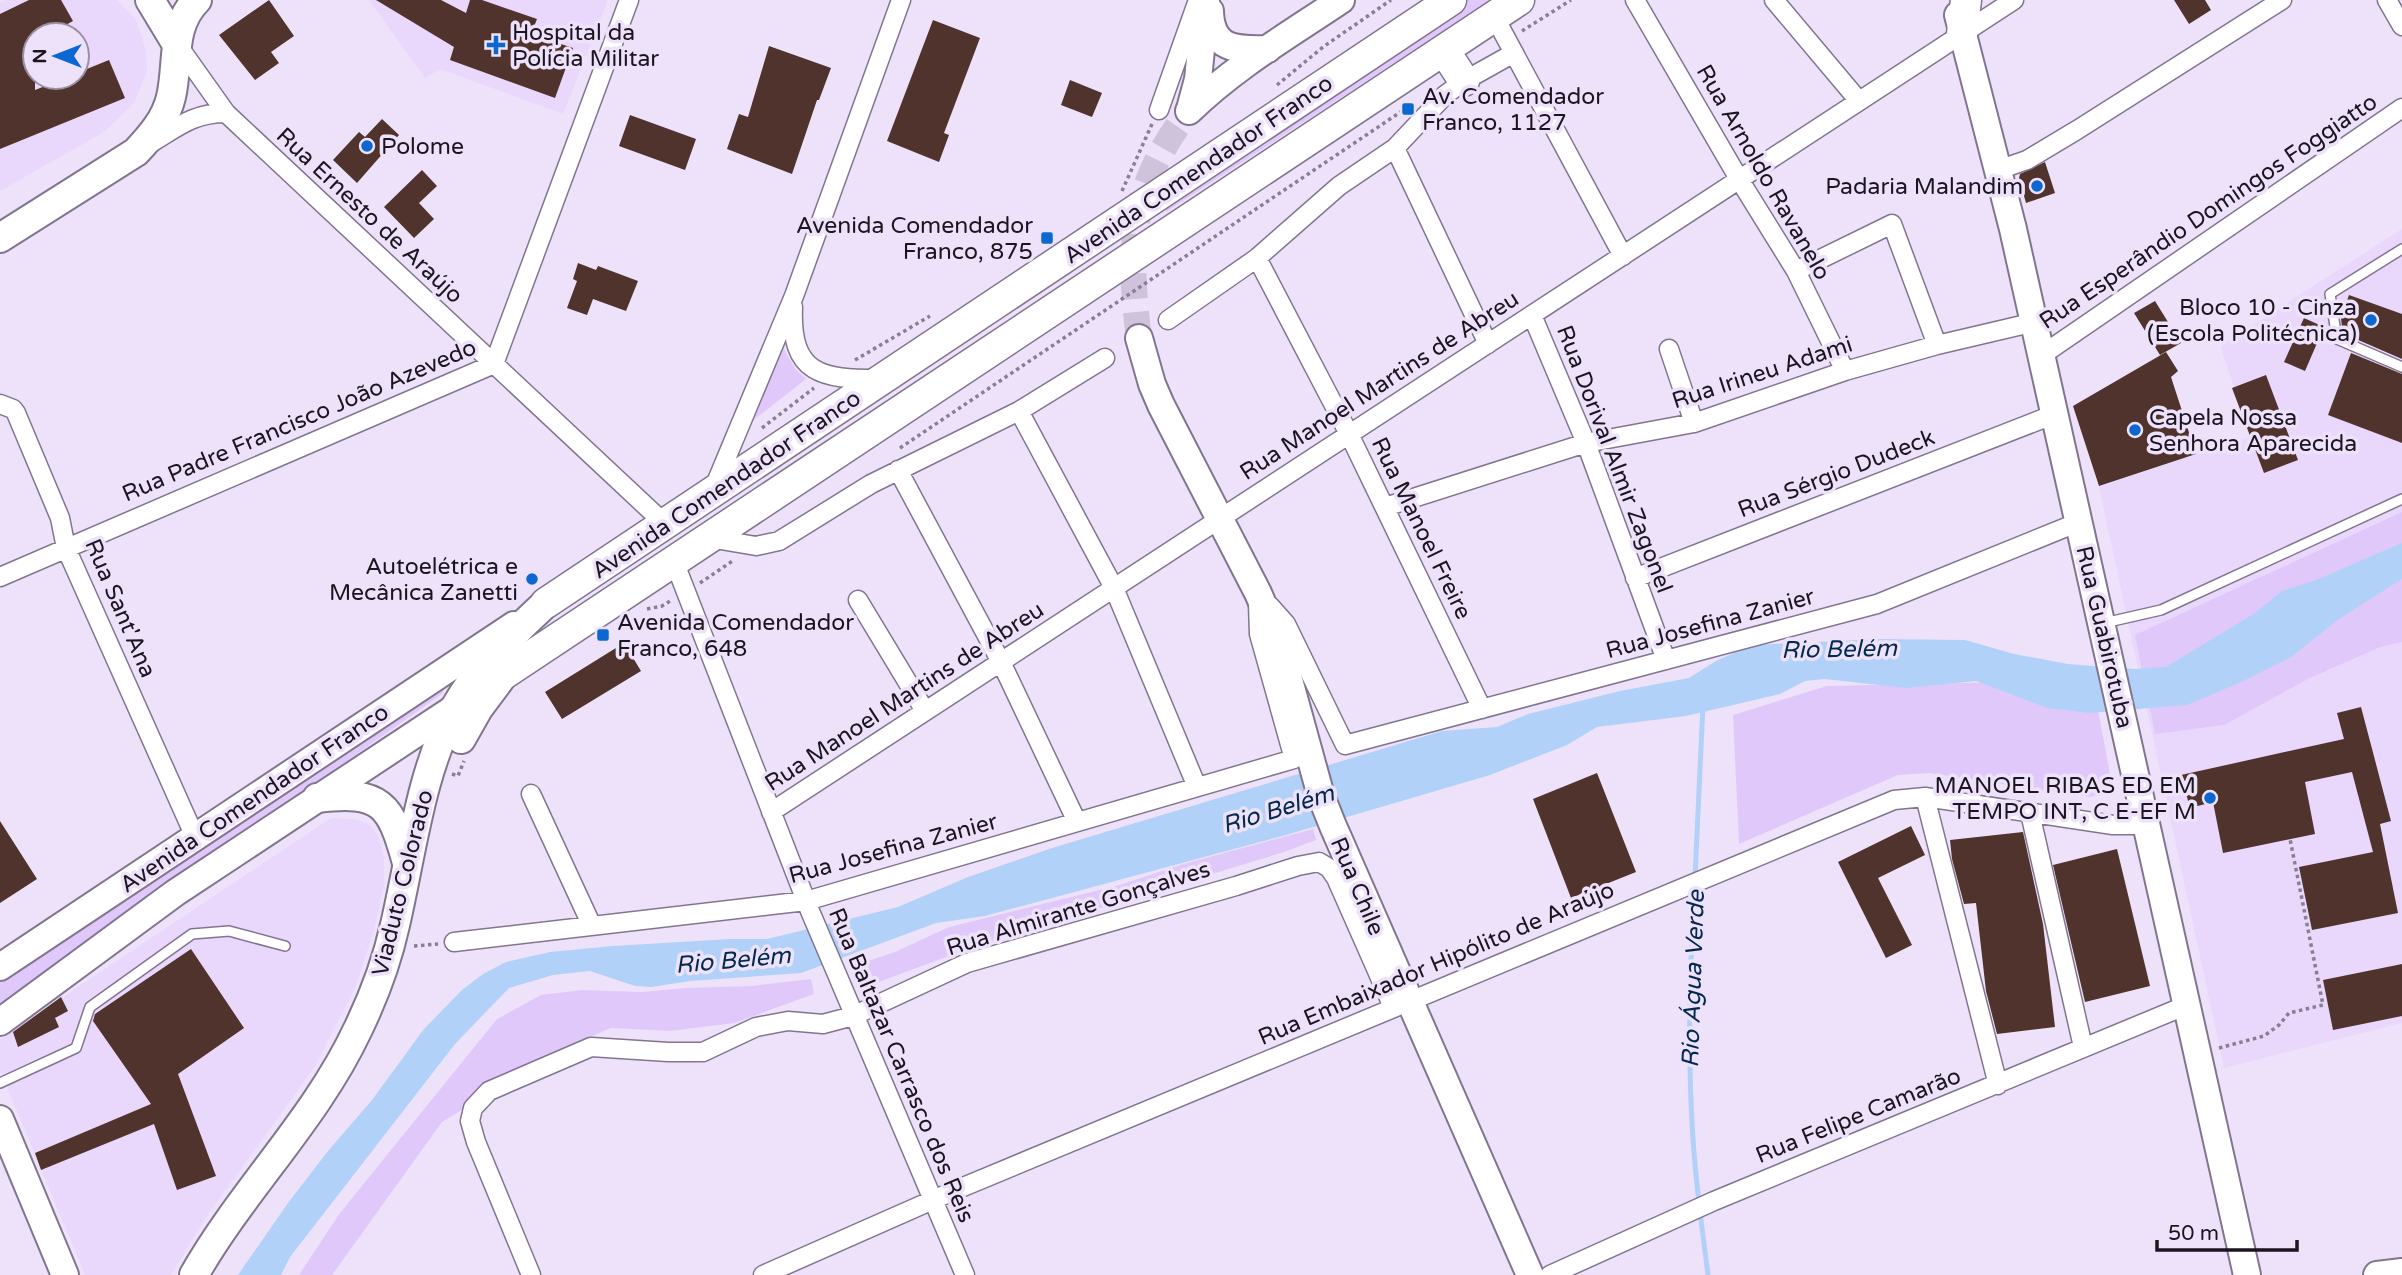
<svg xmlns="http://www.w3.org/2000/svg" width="2402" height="1275" font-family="'Varela Round',sans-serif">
	<rect width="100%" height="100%" fill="#eee2fb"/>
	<!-- built -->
	<path fill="#e9d7fc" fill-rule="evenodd" d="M6,0H117L136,19L146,51L147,72L134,103L104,132L0,191V3ZM35,35H77V77H35Z
		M369,0H608L563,114L440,69L425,78Z
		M2402,229V1023L2224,1068L2099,487L2251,436L2220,346Z
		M331,818L355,819L367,823L374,830L379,837L384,859V885L374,930L355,988L314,1068L206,1217L171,1275H85L0,1070V1039Z"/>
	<!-- green -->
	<path fill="#e1c8fb" d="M1460,0H1490L1166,212L1167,194Z
		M779,341L796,370L806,379L751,422L749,420Z
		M2402,512V642L2380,647L2310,678L2224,725L2155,734L2135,635Z
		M450,675L442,694L0,1005V980Z
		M2008,682L2095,694L2113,790L2090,797L1929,773L1898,775L1739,844L1733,715L1827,686Z
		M1313,829L1316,840L1284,852L973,947L876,983L865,962L895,952L949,927L1120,885L1180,865Z
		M811,979L814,994L734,1023L670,1031L611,1028L555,1052L442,1122L332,1275H299L340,1213L497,1019L541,995L582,990L642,992L685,988L752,986Z"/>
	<!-- water -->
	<path fill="#b1d1f9" d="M2402,543V579L2339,619L2291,657L2237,684L2187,705L2090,713L2047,708L1976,681L1906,688L1825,679L1805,681L1780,694L1686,716L1597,727L1567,745L1490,775L1286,835L985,916L936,923L801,973L690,981L651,987L635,986L590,971L553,975L509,988L455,1044L290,1257L281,1275H238L288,1203L328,1151L372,1100L424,1029L462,990L483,974L506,962L550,952L613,946L730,939H767L898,907L968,877L1052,848L1442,731L1497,727L1528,714L1620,691L1689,678L1716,661L1752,645L1882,639L1965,640L2014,654L2068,664L2134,669L2166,667L2255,613L2282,591L2316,580Z"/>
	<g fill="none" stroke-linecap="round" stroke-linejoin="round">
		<!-- stream -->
		<path stroke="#b1d1f9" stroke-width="5" d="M1695,877L1703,705
			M1694,887C1689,992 1686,1098 1699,1202
			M1700,1212L1708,1275"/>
	</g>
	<!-- building -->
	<path fill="#4f332c" d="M29,0H61L73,21L48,35H35V90L68,77H77V73L109,60L125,98L0,149V14Z
		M269,0L294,36L271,52L279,63L255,80L219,35Z
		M376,0H441L466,13L470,0H482L537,19L531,34L573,48L555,98L450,60L454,47Z
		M2174,0H2205L2211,10L2189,24Z
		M933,20L980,38L944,133L949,135L939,162L887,141Z
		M769,46L831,68L819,100H817L792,174L727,149L739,114L748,117Z
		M1070,80L1102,93L1092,117L1061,105Z
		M630,115L696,139L685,170L619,146Z
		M382,119L399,135L357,183L333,160L359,132L365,137Z
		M2045,162L2055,193L2026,203L2019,178L2020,174Z
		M422,170L437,186L419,203L434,219L414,238L384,207Z
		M578,263L596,270L598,266L638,281L626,311L593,299L587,315L567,308L577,281L573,279Z
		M2349,295L2402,314V359L2356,339L2358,333L2342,327L2341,318Z
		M2155,301L2181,343L2160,355L2134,313Z
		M2304,318L2324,327L2305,371L2284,362Z
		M2166,352L2178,371L2171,377L2196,454L2099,486L2073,406Z
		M2351,353L2402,374V443L2328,415Z
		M2266,375L2298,460L2264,473L2232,388Z
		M624,643L641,671L562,719L545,692Z
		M2361,707L2391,821L2380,824L2398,913L2312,930L2299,867L2373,852L2352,772L2305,782L2315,834L2223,853L2213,802L2190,808L2181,775L2344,739L2337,713Z
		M1597,773L1636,872L1571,898L1533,799Z
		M0,821L37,879L0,903Z
		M1911,826L1925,855L1878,878L1912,945L1886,958L1838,862Z
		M2023,832L2043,924L2055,1027L1997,1034L1986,991L1976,903L1964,904L1952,859L1950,840Z
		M2117,849L2150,986L2085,1002L2053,865Z
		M191,949L244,1028L178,1074L216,1176L177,1190L154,1124L41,1170L35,1153L151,1104L93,1021L95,1014Z
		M2402,964V1016L2333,1030L2323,980Z
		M61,997L68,1011L55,1018L59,1027L18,1047L13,1032Z"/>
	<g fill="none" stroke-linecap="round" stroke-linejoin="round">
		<!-- secondary-tunnel -->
		<path stroke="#cec3da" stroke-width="26" stroke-dasharray="26 13" stroke-linecap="butt" d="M1139,338C1127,248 1131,184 1189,111"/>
		<defs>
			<path id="service" d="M2402,249L2330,294L2337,339L2402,367
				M2104,623L2161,610L2402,499
				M0,1083L76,1048L90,1007L192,934L229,931L285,946"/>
			<path id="minor" d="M1635,0L1739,179L1796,271L1845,371
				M1774,0L1859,101
				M2387,0L2402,26
				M1494,16L1623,256
				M177,44L226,113L665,524
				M1159,110L1198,0
				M151,143C178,127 193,113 226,113
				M1395,148L1488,344
				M1998,170L2027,160L2077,130L2282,0
				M1257,258L1349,434L1482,709
				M1796,271L1892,224L1937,345
				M793,307C790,375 822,379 879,379
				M1532,315L1586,443L1666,660
				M1168,320L1257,258L1339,186L1395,148L1445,95L1464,81L1514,53
				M1669,349L1694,423
				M2042,355L2402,108
				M0,404L13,409L16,413L60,518L66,548L195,837
				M1019,411L1114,588L1197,787
				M898,470L1001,662L1077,822
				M713,490L794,296L901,0
				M1385,507L1586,443L1694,423L1845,371L1937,345L2035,322
				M709,538L756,546L779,541L871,484L1019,411L1105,358
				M674,561L810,911L965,1275
				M0,577L494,364L629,0
				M1635,578L2055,414
				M858,600L925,711
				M1270,606L1286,624L1345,745L1877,604L2079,522
				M531,794L592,926
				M1925,797L1998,1085
				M771,812L2014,0
				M2030,813L2083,1047
				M454,942L806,901L1294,759L1259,634L1258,604
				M531,1275L476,1142L470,1121L473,1108L489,1091L591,1047L668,1052H703L756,1027L788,1021L823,1024L853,1016L967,963L1236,886L1298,866L1319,862L1329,868L1336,878L1393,1007
				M763,1275L951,1192L1894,800L1925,797L2113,825H2147
				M1550,1275L1714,1201L2187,1005"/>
			<path id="secondary" d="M1210,11C1211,50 1236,50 1268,49
				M1958,15L2013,229L2247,1275
				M1190,109L1198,79L1206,0
				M1189,111C1234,67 1289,35 1341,0
				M1139,338L1152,384L1161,405L1258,593L1273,628L1283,658L1321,796L1333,826L1530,1275
				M0,967L514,625
				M0,1022L175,893L462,703
				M0,1119L65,1275
				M2377,1275L2402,1272"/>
			<path id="primary" d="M150,0L176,43
				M0,238L136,152C151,136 166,119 171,97C179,63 170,27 197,0
				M461,739L478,709L504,674
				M317,798C381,790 391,804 407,863
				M194,1275C243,1189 316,1119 358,1029C374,996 387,961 395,925C412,852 420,773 456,706C479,665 512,635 546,603"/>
			<path id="trunk" d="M1962,34L1966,0
				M1444,50L1464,81
				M546,603L1451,0
				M504,674L1519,0"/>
		</defs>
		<!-- service casing -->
		<use href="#service" stroke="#827590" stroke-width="12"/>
		<!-- minor casing -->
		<use href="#minor" stroke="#827590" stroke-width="21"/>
		<!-- secondary casing -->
		<use href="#secondary" stroke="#827590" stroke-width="30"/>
		<!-- primary casing -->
		<use href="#primary" stroke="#827590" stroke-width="32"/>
		<!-- trunk casing -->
		<use href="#trunk" stroke="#827590" stroke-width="33"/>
		<!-- path -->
		<path stroke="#887f91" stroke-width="3.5" stroke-dasharray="3.5 3.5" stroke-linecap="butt" d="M1522,31L1571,0
			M1277,85L1323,47L1391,0
			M1122,191L1152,124
			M855,360L930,316
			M762,428L814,388
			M900,448L1405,109
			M700,583L734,560
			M647,609L662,606L672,600
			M452,774L458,776L464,761
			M414,946L438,944
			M2219,1048L2264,1036L2279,1025L2289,1013L2323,1005L2290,839"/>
		<!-- service -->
		<use href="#service" stroke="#fff" stroke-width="9"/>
		<!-- minor -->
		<use href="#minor" stroke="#fff" stroke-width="18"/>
		<!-- secondary -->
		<use href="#secondary" stroke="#fff" stroke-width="26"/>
		<!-- primary -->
		<use href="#primary" stroke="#fff" stroke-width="28"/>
		<!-- trunk -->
		<use href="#trunk" stroke="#fff" stroke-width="30"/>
	</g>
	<!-- markers -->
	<g fill="#0d67d0" stroke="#eee2fb" stroke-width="2.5">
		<path d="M492.5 34.5h7v7h7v7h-7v7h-7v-7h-7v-7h7z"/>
		<rect x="1401" y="102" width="14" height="14" rx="3.5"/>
		<circle cx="367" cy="146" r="7"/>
		<circle cx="2037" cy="186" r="7"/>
		<rect x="1040" y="231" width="14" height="14" rx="3.5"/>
		<circle cx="2371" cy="320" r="7"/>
		<circle cx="2135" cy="430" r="7"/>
		<circle cx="532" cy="579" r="7"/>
		<rect x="596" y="628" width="14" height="14" rx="3.5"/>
		<circle cx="2210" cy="798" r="7"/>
	</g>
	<g text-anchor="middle" stroke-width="7" stroke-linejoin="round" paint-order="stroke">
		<!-- poi labels -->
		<g font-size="23" fill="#1b1520" stroke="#eee2fb" text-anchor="start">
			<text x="512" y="40">Hospital da<tspan x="512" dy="26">Polícia Militar</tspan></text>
			<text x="1422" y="104">Av. Comendador<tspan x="1422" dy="26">Franco, 1127</tspan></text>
			<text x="381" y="154">Polome</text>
			<text x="2023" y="194" text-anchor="end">Padaria Malandim</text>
			<text x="1033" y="233" text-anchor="end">Avenida Comendador<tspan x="1033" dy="26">Franco, 875</tspan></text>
			<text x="2357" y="315" text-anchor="end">Bloco 10 - Cinza<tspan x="2357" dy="26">(Escola Politécnica)</tspan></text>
			<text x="2149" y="425">Capela Nossa<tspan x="2149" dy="26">Senhora Aparecida</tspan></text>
			<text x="518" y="574" text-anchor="end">Autoelétrica e<tspan x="518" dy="26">Mecânica Zanetti</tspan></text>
			<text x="617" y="630">Avenida Comendador<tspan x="617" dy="26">Franco, 648</tspan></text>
			<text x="2196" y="793" text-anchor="end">MANOEL RIBAS ED EM<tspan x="2196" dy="26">TEMPO INT, C E-EF M</tspan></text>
		</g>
		<!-- street labels -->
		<g font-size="23" fill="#1b1520" stroke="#eee2fb">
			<text transform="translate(1198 169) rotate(-34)" y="8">Avenida Comendador Franco</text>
			<text transform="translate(1764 172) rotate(60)" y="8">Rua Arnoldo Ravanelo</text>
			<text transform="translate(2208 211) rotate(-34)" y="8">Rua Esperândio Domingos Foggiatto</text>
			<text transform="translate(370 215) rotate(43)" y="8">Rua Ernesto de Araújo</text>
			<text transform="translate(1762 372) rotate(-18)" y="8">Rua Irineu Adami</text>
			<text transform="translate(1379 385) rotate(-33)" y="8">Rua Manoel Martins de Abreu</text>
			<text transform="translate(299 420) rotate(-23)" y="8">Rua Padre Francisco João Azevedo</text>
			<text transform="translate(1615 459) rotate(69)" y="8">Rua Dorival Almir Zagonel</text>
			<text transform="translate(1836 473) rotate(-21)" y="8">Rua Sérgio Dudeck</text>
			<text transform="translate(726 484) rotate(-34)" y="8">Avenida Comendador Franco</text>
			<text transform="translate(1422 528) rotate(64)" y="8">Rua Manoel Freire</text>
			<text transform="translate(121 608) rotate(67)" y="8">Rua Sant'Ana</text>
			<text transform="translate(1710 623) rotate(-15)" y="8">Rua Josefina Zanier</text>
			<text transform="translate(2105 637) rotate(77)" y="8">Rua Guabirotuba</text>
			<text transform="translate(904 696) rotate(-33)" y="8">Rua Manoel Martins de Abreu</text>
			<text transform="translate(254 798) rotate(-34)" y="8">Avenida Comendador Franco</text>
			<text transform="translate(893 848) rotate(-15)" y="8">Rua Josefina Zanier</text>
			<text transform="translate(402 883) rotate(-76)" y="8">Viaduto Colorado</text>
			<text transform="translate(1358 886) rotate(67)" y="8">Rua Chile</text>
			<text transform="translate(1078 908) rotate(-17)" y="8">Rua Almirante Gonçalves</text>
			<text transform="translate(1436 963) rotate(-23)" y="8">Rua Embaixador Hipólito de Araújo</text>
			<text transform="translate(902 1065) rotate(67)" y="8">Rua Baltazar Carrasco dos Reis</text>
			<text transform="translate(1858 1115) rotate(-22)" y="8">Rua Felipe Camarão</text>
		</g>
		<!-- water labels -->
		<g font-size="24" font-style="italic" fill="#042951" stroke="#eee2fb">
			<text transform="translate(1839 649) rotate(-1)" y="8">Rio Belém</text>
			<text transform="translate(1278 809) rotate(-17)" y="8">Rio Belém</text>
			<text transform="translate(733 960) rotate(-5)" y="8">Rio Belém</text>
			<text transform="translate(1693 979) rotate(-88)" y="8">Rio Água Verde</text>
		</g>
	</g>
	<!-- north arrow -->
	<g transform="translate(56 56) rotate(270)"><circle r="33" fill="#eee2fb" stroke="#9a90a3" stroke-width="2"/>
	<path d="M0-5L12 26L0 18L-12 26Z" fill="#0d67d0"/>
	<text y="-10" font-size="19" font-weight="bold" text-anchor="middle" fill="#1b1520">N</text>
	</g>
	<!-- scale -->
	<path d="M2157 1240v10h140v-10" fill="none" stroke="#1b1520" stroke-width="3.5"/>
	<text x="2168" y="1240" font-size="21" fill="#1b1520" stroke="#eee2fb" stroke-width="5" paint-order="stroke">50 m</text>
</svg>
